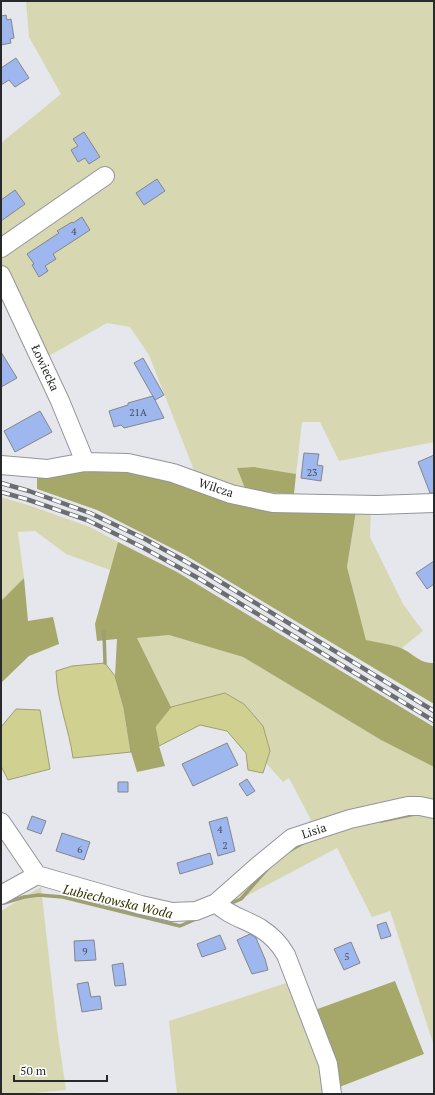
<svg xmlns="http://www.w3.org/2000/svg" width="435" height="1095" font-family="'PT Serif',serif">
	<rect width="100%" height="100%" fill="#e5e7ed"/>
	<!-- green -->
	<path fill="#d7d8b2" d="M26,1H434V442L339,461L320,422H302L296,474L254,467L237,468L246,491L195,473L149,355L130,327L107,323L47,357L1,264V143L61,94L29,37Z
		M1,497L31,506L90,527L118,542L110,570L66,554L35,531L18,532L24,578L1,601Z
		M356,511H371L370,537L403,604L423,631L402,648L366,640L347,567Z
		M169,635L243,657L381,740L434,767V1046L390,911L372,917L337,848L226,907L254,861L311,820L289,778L283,782L266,763L270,751L263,726L244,704L225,693L171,707L137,638Z
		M41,887L57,1028L66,1090L22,1094H1V911Z
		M299,979L337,1094H177L169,1021Z"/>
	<!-- forest -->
	<path fill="#a6a869" d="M254,467L296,474L294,494L246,491L237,468Z
		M127,468L356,511L347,567L366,640C375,642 396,645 403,649C415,655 419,663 434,663V704L185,555L97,510L37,489V477L85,470Z
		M118,542L177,572L434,727V767L381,740L243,657L169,635L137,638L171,707L155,727L159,746L165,766L137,772L131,752L124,708L115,676L117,639L97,641L95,624Z
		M24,578L28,621L53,617L59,644L29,656L1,683V601Z
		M395,981L424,1054L337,1088L312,1011Z"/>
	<!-- water -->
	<path fill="#d0d191" stroke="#9e9f72" d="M105,663L115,676L124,708L131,752L73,758C69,729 57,701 56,671L72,666Z
		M225,693L244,704L263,726L270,751L263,773L248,770L246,753L227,731L200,725L159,746L155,727L171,707Z
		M16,709L40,710L50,769L8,780L1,766V727Z"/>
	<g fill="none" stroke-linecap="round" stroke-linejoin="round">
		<!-- stream -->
		<path stroke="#9e9f72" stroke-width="3.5" d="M104,632L105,663
			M381,821L420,813
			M289,851L303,843
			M4,903L24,897L39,895L63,897L180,926L196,919
			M227,905L241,899L269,867"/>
	</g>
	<!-- building -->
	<path fill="#9eb7ee" stroke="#83868b" d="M6,15L7,20L11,19L14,38L10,39L11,43L1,45V16Z
		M16,58L29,78L15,87L9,80L1,85V68Z
		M84,132L100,157L89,164L85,158L78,162L71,150L78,146L73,139Z
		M157,179L165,191L144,205L136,193Z
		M15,190L25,204L1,221V200Z
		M82,217L90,230L53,254L56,259L45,266L48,271L39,277L32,265L34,264L27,254L59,233L57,231L72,222L73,223Z
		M1,352L17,378L1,387Z
		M143,358L164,395L155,400L134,363Z
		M153,396L164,418L124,428L121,425L114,427L109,411L128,405V403Z
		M40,411L52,432L15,452L4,431Z
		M304,453L319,454L317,465L323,466L321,481L301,478Z
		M434,455V493H430L418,462Z
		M434,561V584L427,589L416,573Z
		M227,743L238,765L193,786L182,764Z
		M247,779L255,791L247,796L239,784Z
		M118,782H128V792H118Z
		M32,816L46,821L41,834L27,829Z
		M227,817L235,851L218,856L209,822Z
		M62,833L90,842L84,860L56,851Z
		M210,853L213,864L180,874L177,863Z
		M386,922L391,936L381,939L377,925Z
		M250,934L256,938L265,959L268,970L252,974L237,940Z
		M220,935L226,949L202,957L197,944Z
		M94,940L96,960L75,961L74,941Z
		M351,942L360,963L344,970L334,949Z
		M123,963L126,985L115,986L112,965Z
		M88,982L91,997L100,996L102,1009L82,1012L77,984Z"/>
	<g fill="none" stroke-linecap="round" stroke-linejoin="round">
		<defs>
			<path id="minor" d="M1,248L105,176
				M1,275L60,401L85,462
				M1,465L47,469L85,462L128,463L173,473L231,494L273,503L377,505L434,503
				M1,822L37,875L141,905L172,912L196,911L216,903L259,865L292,838L350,819L408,806H420L434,809
				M1,895L37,875
				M216,903C229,916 245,919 260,928C271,935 280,944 286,955L328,1064L332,1094"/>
		</defs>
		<!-- minor casing -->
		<use href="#minor" stroke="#93959a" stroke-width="20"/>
		<!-- minor -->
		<use href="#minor" stroke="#fff" stroke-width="18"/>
		<defs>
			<path id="rail" d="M1,483L29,491L90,513L145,539L201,570L434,711
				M1,492L26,499L87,520L142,547L198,578L434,721"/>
		</defs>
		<!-- rail casing -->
		<use href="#rail" stroke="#6c6d71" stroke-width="4.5"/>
		<!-- rail -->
		<use href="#rail" stroke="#fff" stroke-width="3" stroke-dasharray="9" stroke-linecap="butt"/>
	</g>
	<g text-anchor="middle" stroke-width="3.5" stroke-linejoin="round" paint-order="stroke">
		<!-- number labels -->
		<g font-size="10" fill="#464c5c">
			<text x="74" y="235">4</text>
			<text x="138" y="416">21A</text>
			<text x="312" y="476">23</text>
			<text x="220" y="833">4</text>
			<text x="225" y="849">2</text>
			<text x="80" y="853">6</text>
			<text x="85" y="955">9</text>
			<text x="347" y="960">5</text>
		</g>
		<!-- street labels -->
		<g font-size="12" fill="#28292b" stroke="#fff">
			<text transform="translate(45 368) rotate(65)" y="4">Łowiecka</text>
			<text transform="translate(216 488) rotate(18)" y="4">Wilcza</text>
			<text transform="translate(314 831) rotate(-18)" y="4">Lisia</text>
		</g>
		<!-- water labels -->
		<g font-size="13" font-style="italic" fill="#343400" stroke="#fff">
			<text transform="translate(118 901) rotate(13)" y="5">Lubiechowska Woda</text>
		</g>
	</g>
	<!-- border -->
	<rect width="435" height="1095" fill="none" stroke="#28292b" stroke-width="4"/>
	<!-- scale -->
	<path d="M14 1075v6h93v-6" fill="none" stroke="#28292b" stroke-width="2"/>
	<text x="20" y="1075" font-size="12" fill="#28292b" stroke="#ffffff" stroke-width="3" paint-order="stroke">50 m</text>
</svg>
